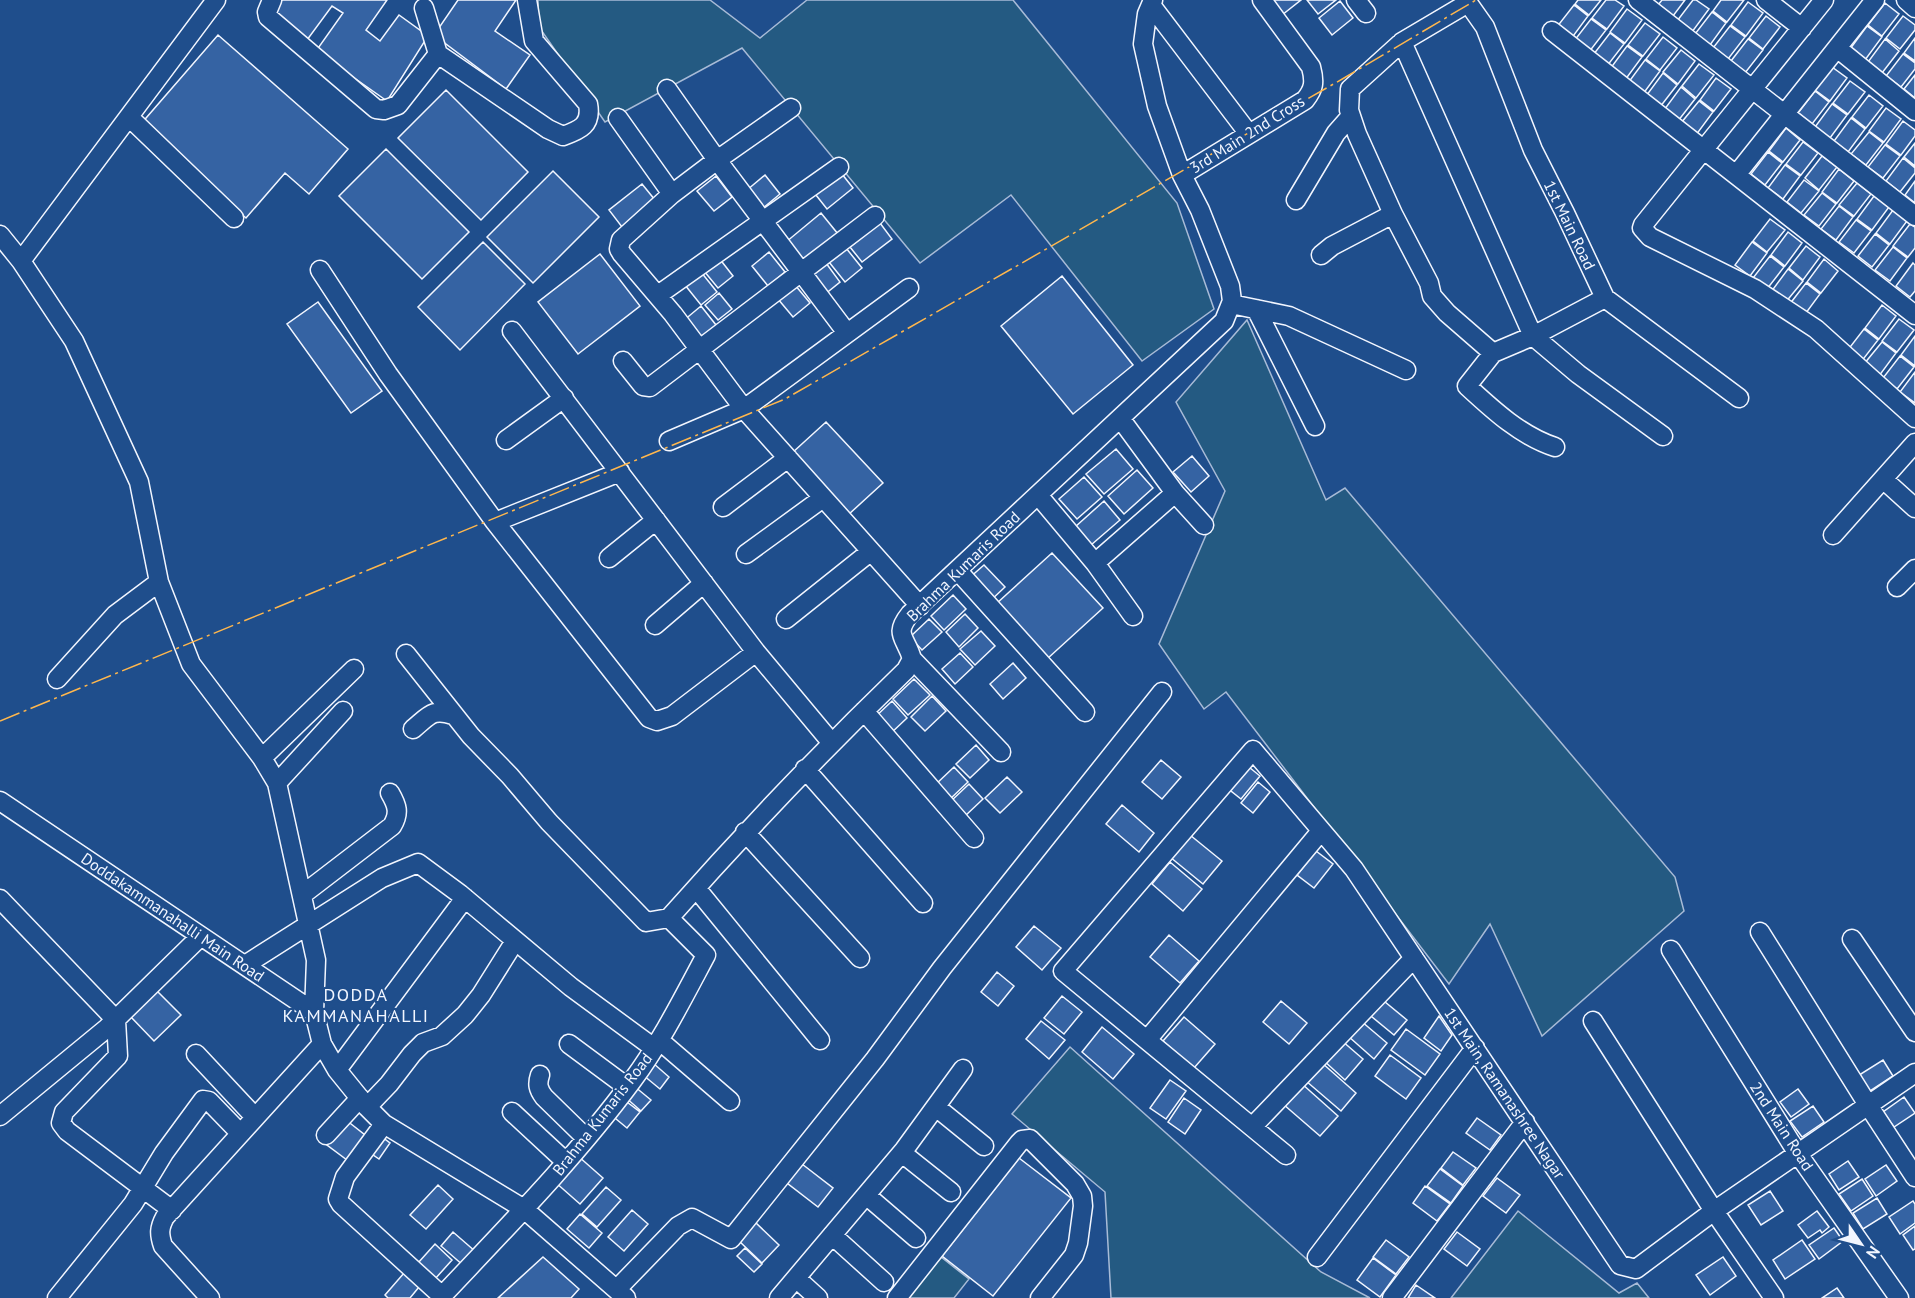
<svg xmlns="http://www.w3.org/2000/svg" width="1915" height="1298" font-family="'PT Sans',sans-serif">
	<rect width="100%" height="100%" fill="#1f4e8c"/>
	<!-- green -->
	<path fill="#245a82" stroke="#a8bbd7" stroke-width="1.5" d="M538,0H710L760,38L807,0H1013L1177,203L1214,309L1142,361L1011,195L920,263L742,48L605,122L539,27Z
		M1247,320L1326,500L1345,488L1675,877L1684,911L1542,1036L1490,924L1449,984L1226,692L1204,709L1159,644L1225,491L1176,402Z
		M1070,1047L1321,1272L1370,1298H1111L1105,1192L1012,1114Z
		M1518,1211L1619,1293L1637,1283L1649,1298H1451Z
		M941,1257L969,1279L954,1298H908Z"/>
	<!-- building -->
	<path fill="#3563a3" stroke="#f2f6ff" stroke-width="1.5" d="M282,0H387L366,30L380,41L399,15L428,36L387,101L316,51L343,13L332,6L307,40L271,15Z
		M458,0H516L495,31L530,55L506,89L434,35Z
		M1271,0H1301L1282,15Z
		M1307,0H1336L1318,14Z
		M1578,0H1601L1589,15L1575,4Z
		M1606,0H1615L1624,6L1607,29L1592,18Z
		M1662,0H1685L1673,16L1658,5Z
		M1693,0H1696L1709,9L1692,32L1677,21Z
		M1721,0H1744L1727,22L1713,11Z
		M1340,1L1353,18L1332,35L1319,18Z
		M1748,2L1763,13L1746,36L1731,25Z
		M1885,3L1899,14L1882,36L1868,25Z
		M1574,5L1588,16L1571,39L1556,28Z
		M1627,9L1642,20L1625,43L1610,32Z
		M1712,12L1726,23L1710,45L1695,34Z
		M1766,16L1780,27L1763,49L1749,38Z
		M1903,16L1915,25V30L1900,49L1886,38Z
		M1591,19L1606,30L1589,52L1574,41Z
		M1645,23L1660,34L1643,56L1628,45Z
		M1730,26L1745,37L1728,59L1713,48Z
		M1867,26L1882,37L1865,60L1850,49Z
		M1610,33L1624,44L1607,66L1593,55Z
		M218,35L348,149L309,194L285,173L246,218L140,125Z
		M1663,37L1677,48L1660,70L1646,59Z
		M1915,38V61L1904,53Z
		M1748,39L1763,50L1745,73L1731,61Z
		M1885,39L1899,51L1882,73L1868,62Z
		M1627,46L1642,57L1625,80L1610,69Z
		M1681,50L1695,61L1678,84L1663,72Z
		M1903,54L1915,63V69L1901,87L1886,76Z
		M1645,60L1660,71L1643,94L1628,83Z
		M1699,64L1714,75L1696,98L1682,86Z
		M1832,67L1847,78L1830,101L1815,90Z
		M1663,73L1677,85L1660,107L1646,96Z
		M1915,75V98L1904,89Z
		M1716,78L1731,89L1714,111L1700,100Z
		M1850,81L1865,92L1848,114L1833,103Z
		M1681,87L1695,99L1678,121L1664,110Z
		M446,90L528,172L481,220L398,138Z
		M1815,91L1829,102L1812,124L1798,113Z
		M1869,95L1883,106L1866,128L1852,117Z
		M1699,101L1713,112L1696,135L1681,123Z
		M1832,104L1847,115L1830,138L1815,127Z
		M1886,108L1901,119L1884,142L1869,131Z
		M1851,118L1865,129L1848,152L1834,141Z
		M1903,121L1915,130V136L1901,155L1886,144Z
		M1786,128L1800,140L1783,162L1769,151Z
		M1869,132L1883,143L1866,165L1851,154Z
		M1803,142L1818,153L1801,175L1786,164Z
		M1915,143V166L1904,157Z
		M1885,145L1900,156L1883,178L1868,167Z
		M386,149L469,232L422,279L339,196Z
		M1768,152L1782,163L1765,185L1751,174Z
		M1822,156L1837,167L1819,190L1805,178Z
		M1903,158L1915,168V173L1900,192L1886,181Z
		M1785,165L1800,176L1783,199L1768,188Z
		M838,169L853,188L827,209L812,190Z
		M1839,169L1854,181L1837,203L1822,192Z
		M553,171L599,217L533,283L487,237Z
		M765,175L780,194L762,209L747,190Z
		M716,176L732,197L714,211L697,191Z
		M1804,180L1819,191L1801,213L1787,202Z
		M1915,181V203L1905,195Z
		M1857,183L1871,194L1854,216L1839,205Z
		M642,184L655,200L622,227L609,210Z
		M1822,193L1836,204L1819,226L1804,215Z
		M1874,196L1889,207L1872,230L1857,219Z
		M1839,206L1853,217L1836,240L1821,229Z
		M1893,210L1907,221L1890,244L1876,233Z
		M821,213L838,234L802,263L786,242Z
		M1770,219L1785,230L1767,252L1753,241Z
		M1856,220L1871,231L1854,253L1839,242Z
		M880,223L892,239L862,262L850,247Z
		M1910,224L1915,227V248L1908,257L1893,246Z
		M1788,232L1802,243L1785,266L1771,255Z
		M1875,234L1889,245L1872,267L1858,256Z
		M483,242L525,284L460,350L418,307Z
		M1752,242L1767,253L1750,276L1735,265Z
		M1806,246L1820,257L1803,280L1789,268Z
		M1893,247L1907,258L1890,281L1875,270Z
		M846,248L862,268L845,282L829,262Z
		M769,252L785,272L768,286L752,266Z
		M600,254L640,306L578,354L538,302Z
		M1770,256L1784,267L1767,289L1753,278Z
		M719,258L733,276L718,288L704,271Z
		M1824,259L1838,271L1821,293L1807,282Z
		M826,263L840,282L824,295L809,277Z
		M1913,263L1915,265V291L1910,297L1896,286Z
		M1788,269L1803,281L1785,303L1771,292Z
		M701,272L717,292L701,305L685,285Z
		M1062,276L1133,365L1073,414L1001,326Z
		M1806,283L1820,294L1803,317L1789,305Z
		M795,285L810,303L793,317L778,299Z
		M719,293L732,309L718,320L705,305Z
		M318,302L382,391L351,413L287,324Z
		M1882,305L1896,316L1879,339L1865,328Z
		M701,306L716,325L698,340L683,321Z
		M1899,319L1914,330L1897,352L1882,341Z
		M1864,329L1878,340L1861,362L1847,351Z
		M1915,336V366L1901,355Z
		M1882,342L1896,353L1879,376L1864,364Z
		M1900,356L1914,367L1897,389L1883,378Z
		M1915,372V403L1900,392Z
		M826,422L883,483L848,515L792,453Z
		M1116,449L1133,469L1104,494L1086,474Z
		M1192,456L1209,476L1191,492L1173,472Z
		M1137,470L1153,488L1124,514L1108,496Z
		M1084,477L1102,497L1077,519L1059,499Z
		M1104,501L1120,520L1091,545L1075,527Z
		M1052,553L1103,608L1047,659L996,604Z
		M984,565L1005,587L989,602L968,579Z
		M953,595L966,609L944,630L931,616Z
		M965,614L978,628L959,647L946,632Z
		M929,619L942,632L922,650L910,637Z
		M981,631L995,646L975,665L960,649Z
		M960,653L973,667L955,684L942,669Z
		M1013,663L1026,678L1003,699L990,684Z
		M914,679L930,695L908,715L893,699Z
		M932,696L946,711L925,731L911,717Z
		M892,701L907,718L889,735L873,719Z
		M976,745L989,760L970,778L956,764Z
		M1161,760L1181,777L1162,799L1142,782Z
		M1244,763L1260,776L1241,799L1226,787Z
		M954,767L968,782L948,801L934,786Z
		M1007,777L1022,792L1000,813L985,798Z
		M1258,782L1270,792L1253,813L1241,803Z
		M969,784L983,799L964,817L950,802Z
		M1122,805L1154,833L1139,852L1106,824Z
		M1190,835L1222,861L1203,884L1170,857Z
		M1316,851L1333,864L1314,888L1297,875Z
		M1170,862L1202,889L1183,911L1152,884Z
		M1034,926L1061,948L1042,970L1016,947Z
		M1169,935L1199,961L1180,983L1150,957Z
		M997,972L1014,986L998,1006L981,992Z
		M156,990L181,1015L154,1041L130,1016Z
		M1062,996L1082,1012L1064,1034L1044,1018Z
		M1379,997L1407,1020L1394,1035L1366,1012Z
		M1281,1001L1307,1023L1289,1044L1263,1022Z
		M1439,1016L1452,1035L1441,1051L1424,1038Z
		M1184,1017L1215,1044L1194,1068L1163,1041Z
		M1041,1021L1065,1040L1049,1059L1026,1039Z
		M1361,1021L1387,1043L1374,1059L1348,1036Z
		M1102,1027L1134,1054L1113,1079L1082,1052Z
		M1406,1029L1440,1054L1425,1075L1391,1050Z
		M1341,1040L1363,1059L1345,1080L1323,1060Z
		M1390,1055L1421,1078L1406,1099L1375,1076Z
		M1883,1060L1893,1076L1867,1093L1856,1077Z
		M1321,1062L1356,1093L1341,1111L1306,1081Z
		M653,1063L669,1077L660,1089L643,1075Z
		M1170,1080L1186,1091L1166,1119L1150,1108Z
		M1301,1083L1338,1116L1320,1136L1283,1104Z
		M634,1086L651,1100L641,1111L625,1097Z
		M1798,1089L1809,1104L1791,1117L1780,1102Z
		M1904,1097L1915,1113L1894,1127L1883,1112Z
		M1184,1098L1201,1110L1185,1134L1168,1122Z
		M623,1099L640,1112L627,1128L610,1114Z
		M1813,1106L1824,1122L1802,1137L1790,1121Z
		M1477,1118L1501,1135L1490,1150L1466,1133Z
		M346,1120L365,1135L347,1160L327,1145Z
		M378,1134L390,1143L379,1159L366,1150Z
		M1453,1152L1476,1168L1463,1185L1441,1168Z
		M578,1156L603,1178L580,1204L555,1182Z
		M1019,1158L1071,1198L993,1296L942,1256Z
		M1848,1161L1859,1177L1839,1190L1829,1174Z
		M802,1164L833,1188L818,1207L787,1183Z
		M1886,1165L1897,1181L1876,1196L1865,1179Z
		M1440,1169L1463,1186L1451,1203L1427,1186Z
		M1497,1178L1520,1195L1506,1213L1483,1196Z
		M1862,1179L1873,1196L1851,1211L1839,1194Z
		M438,1185L453,1199L426,1229L410,1215Z
		M1425,1186L1450,1204L1437,1221L1413,1203Z
		M606,1187L621,1200L597,1227L582,1214Z
		M1770,1191L1783,1211L1761,1225L1748,1205Z
		M1877,1198L1887,1214L1863,1229L1853,1213Z
		M1913,1201L1915,1204V1223L1900,1234L1889,1217Z
		M632,1210L648,1224L624,1251L608,1237Z
		M1817,1211L1829,1227L1822,1233L1820,1230L1808,1238L1798,1225Z
		M580,1214L602,1233L589,1248L567,1229Z
		M755,1222L779,1245L762,1263L738,1240Z
		M1915,1226V1249L1913,1250L1903,1235Z
		M1834,1228L1843,1241L1819,1259L1809,1245Z
		M453,1232L476,1252L464,1266L441,1246Z
		M1457,1232L1480,1249L1467,1266L1444,1249Z
		M1386,1240L1409,1257L1396,1274L1373,1257Z
		M1802,1240L1815,1259L1785,1279L1773,1260Z
		M435,1244L452,1260L435,1279L418,1263Z
		M745,1248L762,1264L754,1272L737,1256Z
		M543,1257L579,1289L571,1298H498Z
		M1723,1257L1736,1276L1710,1295L1696,1275Z
		M1373,1258L1396,1275L1380,1297L1357,1280Z
		M404,1273L419,1287L410,1298H388L385,1295Z
		M1416,1285L1435,1298H1408Z
		M1837,1288L1844,1298H1822Z"/>
	<g fill="none" stroke-linecap="round" stroke-linejoin="round">
		<defs>
			<path id="minor" d="M272,0L267,12L268,17L376,109L384,110L398,105L438,54L548,129L563,136C580,130 592,125 588,104L534,41L527,0
				M1356,0L1366,13
				M1466,0L1485,27L1533,150L1565,213L1605,298L1739,398
				M1638,0L1915,216
				M1766,0L1802,28
				M1824,0L1643,225L1642,228L1650,237L1755,289L1816,329L1915,418
				M1906,0L1915,8
				M1151,5L1249,134
				M424,8L438,54
				M1552,31L1915,315
				M1402,42L1533,336L1578,374L1663,436
				M1837,48L1915,111
				M667,89L717,160L791,108
				M129,117L234,218
				M618,118L672,194
				M1182,175L1305,100C1314,89 1315,82 1311,67L1262,0
				M1736,175L1875,0
				M1296,200L1336,133L1351,116
				M1393,214L1429,283L1432,296L1447,313L1493,353L1533,336L1605,298
				M0,235L21,261L74,341L139,482L159,582L191,664L262,758L277,783L316,960L314,1012L322,1044L337,1070L367,1107L384,1124L524,1209L626,1298
				M1321,255L1332,246L1393,214L1357,134L1349,110L1350,89L1402,42L1468,3
				M21,261L216,0
				M320,270L388,374L495,522L620,472
				M658,295L839,167
				M1231,304L1289,316L1406,370
				M1256,309L1315,426
				M512,331L756,652L831,742
				M847,333L717,160L672,194L621,240L619,249L622,254L673,314L744,409L920,606
				M1493,353L1467,386C1493,410 1521,436 1555,447
				M623,361L643,386L650,387L875,216
				M506,440L564,398
				M669,441L744,409L909,288
				M1883,479L1915,508
				M1175,493L1204,525
				M1038,495L1095,563L1133,616
				M723,507L788,458
				M495,522L649,718L657,721L672,716L756,652
				M1833,535L1915,443
				M746,554L823,498
				M609,558L656,520
				M1095,563L1175,493L1120,418
				M958,571L1085,712
				M1897,587L1915,569
				M786,619L870,552
				M655,625L704,583
				M406,654L471,736L510,776L549,822L646,922L669,918
				M912,659L1001,752
				M57,679L115,615L159,582
				M864,711L974,838
				M413,729C429,716 432,708 453,715
				M262,758L354,669
				M805,769L923,903
				M277,783L343,711
				M0,801L314,1012
				M745,832L860,958
				M696,888L820,1040
				M302,895L392,826C400,813 397,805 390,793
				M0,899L116,1020L118,1056L64,1112L61,1123L67,1131L172,1210
				M1760,932L1868,1105L1915,1177
				M1852,939L1915,1032
				M1671,950L1798,1154L1899,1298
				M1414,958L1252,1127L1063,971L1253,750L1354,869L1620,1265L1636,1269L1714,1211L1774,1298
				M245,965L382,878L418,863L460,894L571,987L654,1048
				M1593,1021L1714,1211L1915,1073
				M659,1040L730,1101
				M1147,1040L1321,831
				M569,1044L627,1087
				M196,1054L255,1117
				M337,1070L465,898
				M540,1075C537,1084 538,1089 544,1097L586,1138
				M367,1107L389,1084L412,1054L423,1043L442,1036L465,1015L481,995L515,941
				M936,1107L984,1146
				M512,1112L566,1162
				M0,1116L107,1028L201,936
				M384,1124L345,1177L338,1199L341,1204L442,1296C507,1227 575,1158 632,1081C661,1042 683,998 706,955L669,918C745,832 823,750 906,670L912,659C906,637 893,635 910,614L1224,321L1232,301L1230,286L1200,210L1182,175L1157,106L1143,44L1147,14L1153,0
				M1252,1127L1286,1155
				M326,1135L360,1098
				M902,1153L951,1192
				M866,1195L916,1238
				M832,1235L884,1282
				M1317,1257L1475,1048
				M796,1278L818,1298
				M617,1289L678,1226L692,1218L731,1239L875,1059L942,968L1162,692
				M57,1298L133,1204L164,1153L203,1100L209,1101L240,1133
				M210,1298L163,1246C159,1234 159,1228 165,1217L322,1044
				M779,1298L904,1150L963,1069
				M897,1298L1019,1143L1022,1140L1030,1139L1075,1184L1082,1196L1083,1206L1078,1243L1074,1255L1040,1298
				M1392,1298L1525,1122"/>
		</defs>
		<!-- minor casing -->
		<use href="#minor" stroke="#f2f6ff" stroke-width="21"/>
		<!-- minor -->
		<use href="#minor" stroke="#1f4e8c" stroke-width="18"/>
		<!-- power -->
		<path stroke="#ffb74d" stroke-width="1.5" stroke-dasharray="21 4.5 3 4.5" stroke-linecap="butt" d="M0,721L785,399L1344,78L1476,0"/>
	</g>
	<g text-anchor="middle" stroke-width="4.5" stroke-linejoin="round" paint-order="stroke">
		<!-- street labels -->
		<g font-size="16" fill="#f2f6ff" stroke="#1f4e8c">
			<text transform="translate(1247 134) rotate(-32)" y="6">3rd Main 2nd Cross</text>
			<text transform="translate(1570 225) rotate(64)" y="6">1st Main Road</text>
			<text transform="translate(963 566) rotate(-44)" y="6">Brahma Kumaris Road</text>
			<text transform="translate(173 917) rotate(34)" y="6">Doddakammanahalli Main Road</text>
			<text transform="translate(1505 1093) rotate(56)" y="6">1st Main, Ramanashree Nagar</text>
			<text transform="translate(602 1114) rotate(-52)" y="6">Brahma Kumaris Road</text>
			<text transform="translate(1782 1126) rotate(57)" y="6">2nd Main Road</text>
		</g>
		<!-- neighbourhood labels -->
		<g font-size="18" letter-spacing="1.5" fill="#f2f6ff" stroke="#1f4e8c">
			<text x="356" y="1001">DODDA<tspan x="356" dy="21">KAMMANAHALLI</tspan></text>
		</g>
	</g>
	<!-- north arrow -->
	<g transform="translate(1861 1244) rotate(125)" stroke="#1f4e8c" stroke-width="4.5" paint-order="stroke">
	<path d="M0-4.5L10 22L0 15L-10 22Z" fill="#f2f6ff"/>
	<text y="-9" font-size="16" font-weight="bold" text-anchor="middle" fill="#f2f6ff">N</text>
	</g>
</svg>
